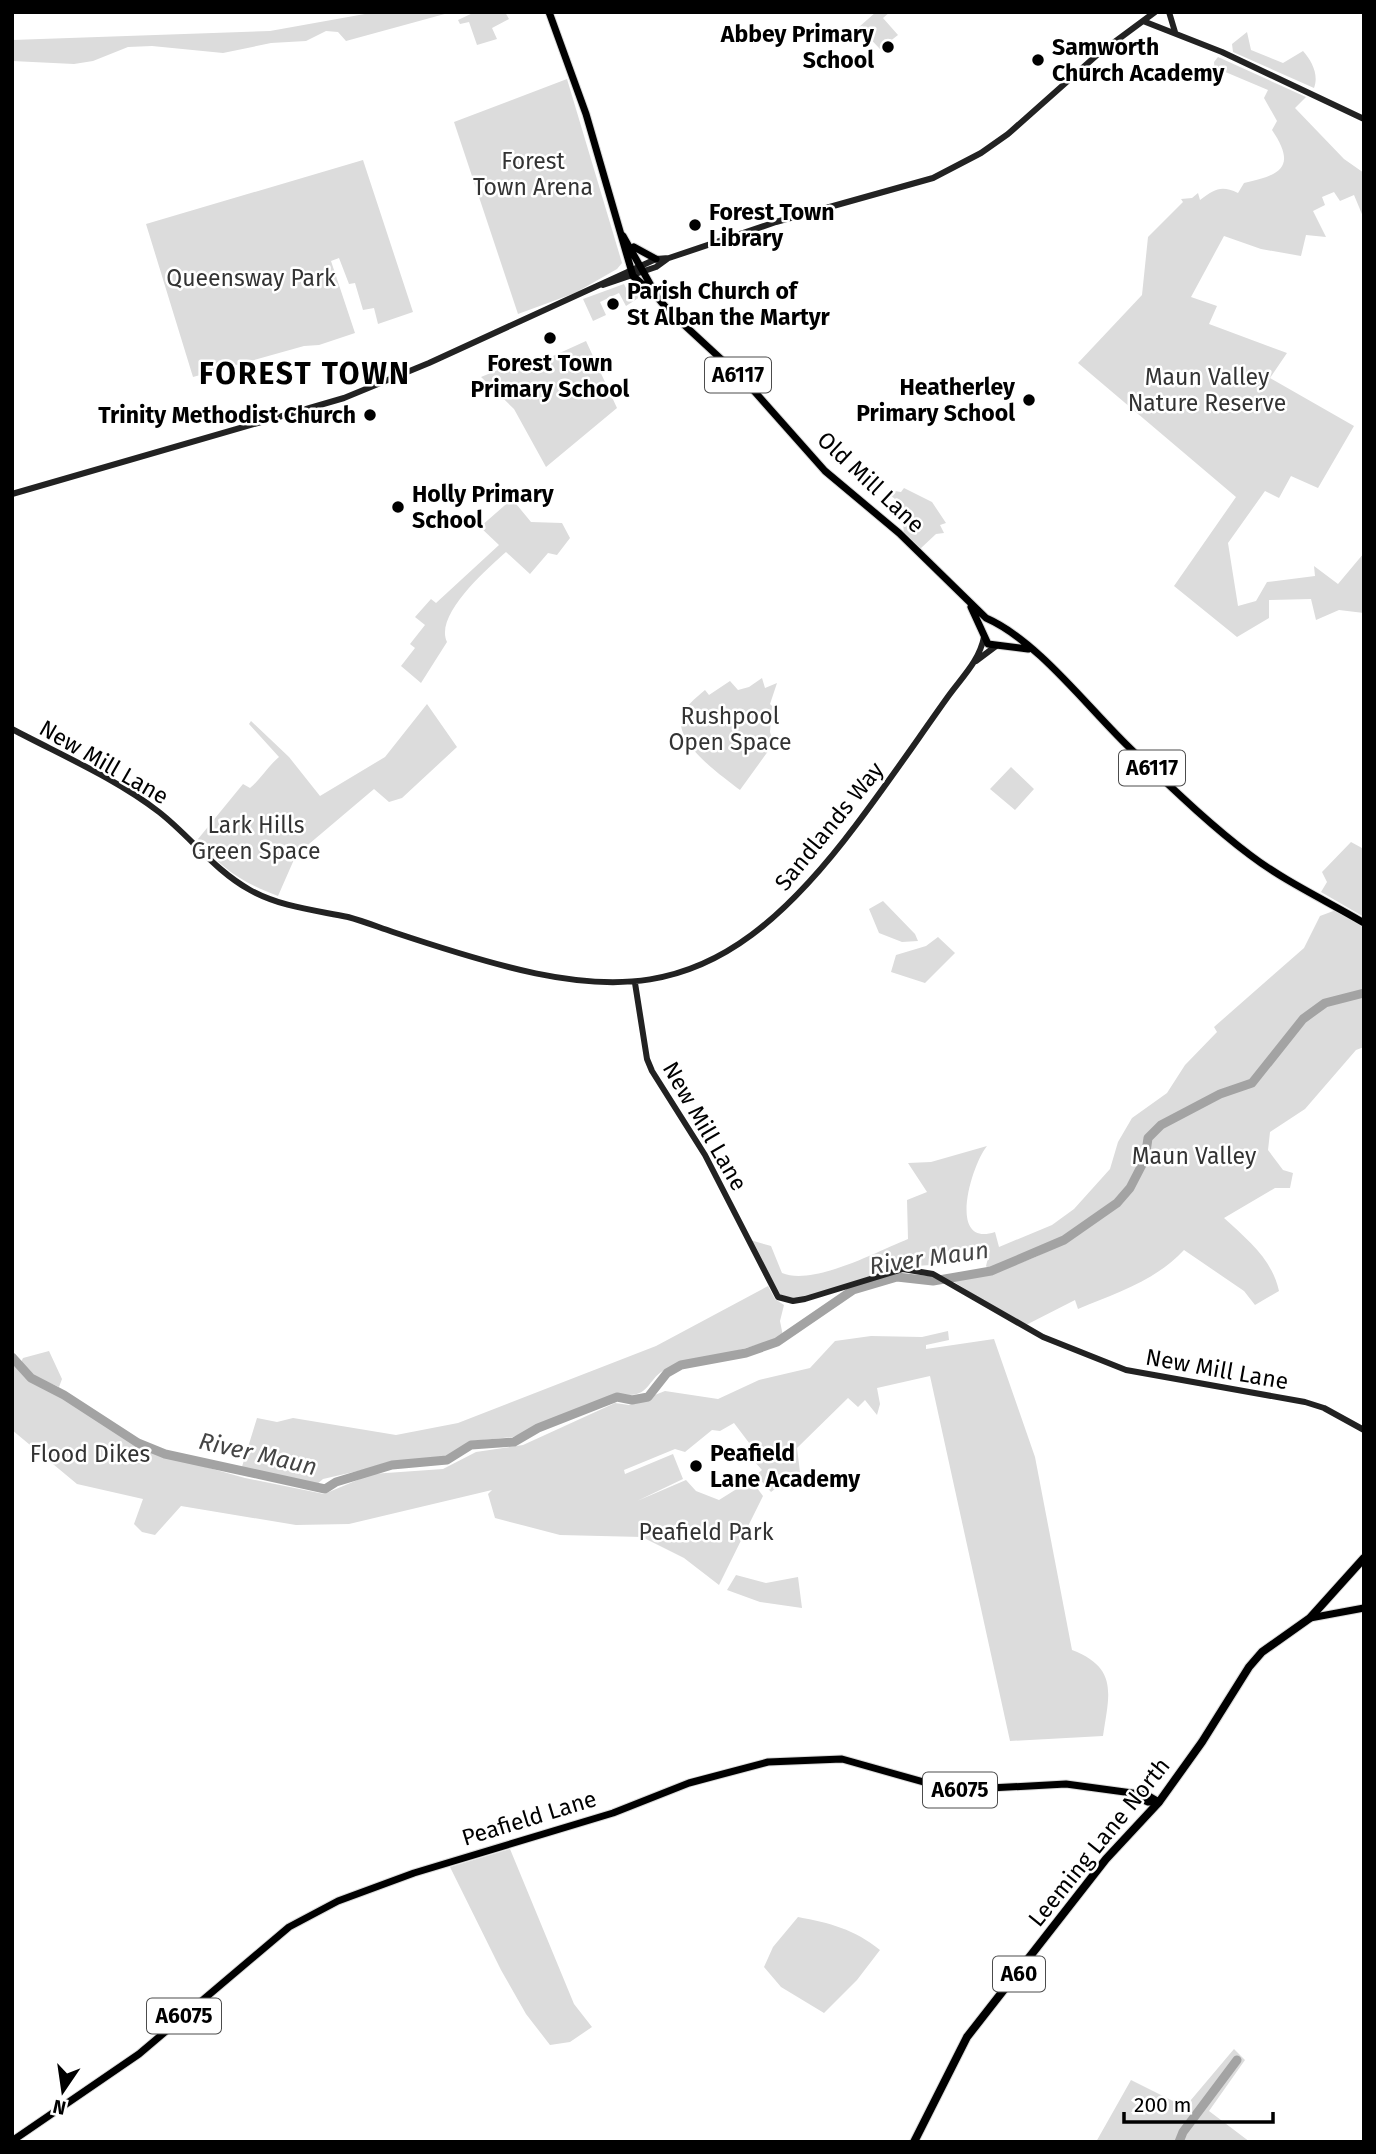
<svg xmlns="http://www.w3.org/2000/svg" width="1376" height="2154" font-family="'Fira Sans',sans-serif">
	<rect width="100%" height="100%" fill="#fff"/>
	<!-- green -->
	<path fill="#dcdcdc" d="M376,12H452L346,41L338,32L326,31L306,41L271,43L223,53L152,46L128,47L93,61L74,64L12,61V40L270,31Z
		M475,12H505L509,19L492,28L497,39L477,45L469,22L460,24L458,20Z
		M876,12H890L883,18L898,35L880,49L859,27Z
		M1247,32L1251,50L1283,63L1303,51C1312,61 1319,75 1314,88L1233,52L1232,44Z
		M1218,57L1306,97L1295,108L1344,159L1364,173V219L1354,195L1340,201L1334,192L1322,197L1325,205L1313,211L1326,237L1306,235L1301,256L1261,249L1224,236L1191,297L1217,306L1209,324L1287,353L1270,378L1354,426L1318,488L1291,476L1279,498L1265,491L1228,543L1238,606L1256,601L1267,582L1315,576L1314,566L1338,584L1364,553V613L1339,610L1316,620L1311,599L1269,600V618L1237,637L1174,586L1236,497L1078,363L1142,295L1148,237L1183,202L1181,199L1192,198L1198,193L1200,200C1215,189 1221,185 1238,193L1244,183C1281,175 1297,167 1272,130L1277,121L1264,98L1268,90L1223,71L1215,74L1214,62Z
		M567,79L622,263L617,269L575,293L518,314L454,122Z
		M363,160L413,312L378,324L374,308L363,310L355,283L349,284L339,258L331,261L355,333L319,345L304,346L193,377L146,224Z
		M624,284L627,290L634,287L643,295L626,306L619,293L600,302L606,315L593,321L583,299Z
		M586,341L617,408L546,467L514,409L481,377L515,363L520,371Z
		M904,488L932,502L946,523L940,525L944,533L936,534L920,549L904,536L902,504L891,496L895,491L901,492Z
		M512,499L531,522L562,523L570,538L557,555L548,553L530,574L506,552C487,569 434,615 447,642L421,683L401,666L415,648L410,644L425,625L415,617L431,599L436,603L499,545L480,527Z
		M762,678L765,688L777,683L770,704L772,706L770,732L774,743L740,790C722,776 678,746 681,720C683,707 696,698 705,690L709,695L730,681L738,690L749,687Z
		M427,704L457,747L402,798L389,802L374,789L296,855L278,896C245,884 219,868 198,839L243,784L250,788C261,779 267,767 279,757L249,724L251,721L289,757L320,796L385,757Z
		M1011,767L1034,789L1015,810L990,789Z
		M1351,842L1362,848L1364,845V917L1321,892L1327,882L1322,872Z
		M883,901L915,934L918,941L902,942L879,933L869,909Z
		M1336,910L1364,928V1047L1356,1050L1305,1109L1270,1132L1268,1150L1283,1170L1293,1173L1290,1188H1275L1224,1218C1248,1240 1272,1259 1279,1291L1255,1305L1244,1291L1184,1250C1155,1281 1116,1293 1078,1309L1075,1300L1024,1326L951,1280C995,1274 1060,1255 1088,1221L1060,1240L991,1272L986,1266L990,1250L931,1265L902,1267L800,1299L782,1297L776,1291L750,1240L771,1246L782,1273C813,1286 876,1252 908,1239L907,1200L927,1192L908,1163L931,1162L987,1146C972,1164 946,1248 995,1232L999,1247L1052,1225L1074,1209L1110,1169L1118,1142L1132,1118L1167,1093L1185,1065L1217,1032L1214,1027L1304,948L1320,916Z
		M938,937L955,953L925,983L891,972L896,955L926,946Z
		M768,1286L775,1299L784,1305L780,1321L783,1336C758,1345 734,1352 709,1358C694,1362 680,1361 666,1369C646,1379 650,1402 616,1393L513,1437L472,1441L445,1459L393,1463L323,1479L315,1486L241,1470L257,1418L277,1422L293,1418L396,1435L458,1423L656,1346Z
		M948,1331L949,1340L926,1345V1349L994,1339L1035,1457L1072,1650C1119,1668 1109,1695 1103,1736L1010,1741L930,1376L877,1388L880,1404L877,1415L865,1400L858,1407L848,1398L797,1448L801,1480L783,1483L771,1492L756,1475L762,1470L754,1461L759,1456L734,1423L720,1431L712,1430L685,1452L675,1449L624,1470L625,1474L673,1454L683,1479L637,1501L686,1480L696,1491L719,1500L751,1480L763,1496L719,1585L684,1558L642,1537L560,1535L495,1518L488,1494L492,1490L349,1524L296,1525L181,1506L155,1535L142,1532L134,1524L143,1499L77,1484L12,1430V1362L39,1383L141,1449L245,1478L324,1494L372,1474L443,1469L476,1452L523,1445L615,1403L629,1405L665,1391L718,1399L759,1380L810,1368L835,1341L871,1336L922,1337Z
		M49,1351L62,1379L59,1387L29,1374L20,1364L23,1358Z
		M736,1575L766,1583L798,1577L802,1608L760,1602L727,1590Z
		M510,1849L574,2004L592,2027L570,2042L550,2045L526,2014L501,1970L450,1867Z
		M798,1917C830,1923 854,1929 880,1950L857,1980L824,2013L781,1987L764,1967L773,1947Z
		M1234,2049L1245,2060L1209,2111L1250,2142H1096L1131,2080L1185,2107Z"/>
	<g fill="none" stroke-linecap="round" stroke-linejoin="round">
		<!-- river -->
		<path stroke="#a3a3a3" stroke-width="9" d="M12,1357L31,1378L64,1395L138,1443L165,1454L325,1489L336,1482L392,1465L447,1460L471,1445L514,1442L538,1428L617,1397L632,1400L648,1397L667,1373L681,1365L746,1353L777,1342L853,1290L897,1277L933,1281L991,1271L1064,1240L1117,1203L1130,1188L1145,1159L1148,1138L1161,1125L1220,1094L1252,1083L1303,1019L1325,1003L1364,993
			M1179,2142L1183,2132L1237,2060"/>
		<defs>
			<path id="primary" d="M549,12L586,114L633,276L658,298
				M623,236L658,298L668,310L747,383L825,471L899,533L986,618C1039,641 1091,712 1134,752C1171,787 1209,824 1250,855C1284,881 1327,901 1364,923
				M634,247L656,259
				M971,607L988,644L1028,649
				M1310,1618L1364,1608
				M1130,1794L1148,1802H1159
				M12,2141L139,2054L289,1927L338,1901L414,1873L613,1813L689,1783L768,1762L842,1759L952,1790L1066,1784L1147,1795L1159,1802"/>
			<path id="highway" d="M914,2142L967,2037L1106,1859L1159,1802L1202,1742L1249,1667L1262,1652L1310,1618L1364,1558"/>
		</defs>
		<!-- primary casing -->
		<use href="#primary" stroke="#dbdbdb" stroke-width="9"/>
		<!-- highway casing -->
		<use href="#highway" stroke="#dbdbdb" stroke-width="10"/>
		<!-- secondary -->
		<path stroke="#222" stroke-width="6" d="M1169,12L1175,32
			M1143,21L1222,52L1364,119
			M603,285L656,267L667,259
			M12,494L344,398L429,363L656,259L669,258L776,222L933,178L981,153L1008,134L1097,55L1155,12
			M976,661L996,646
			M12,729C61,755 115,778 159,812C191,837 214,870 250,890C281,907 314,910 348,917C363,921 378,927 393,932C609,1004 708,1022 856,825C888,783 917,740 947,698C961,678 979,662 984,637
			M635,983L647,1059L652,1071L705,1155L778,1297L793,1301L805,1299L903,1269L933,1274L1043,1337L1126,1370L1305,1402L1324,1408L1364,1430"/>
		<!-- primary -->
		<use href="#primary" stroke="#000" stroke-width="7"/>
		<!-- highway -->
		<use href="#highway" stroke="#000" stroke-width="8"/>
	</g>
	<!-- markers -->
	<g fill="#000" stroke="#fff" stroke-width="2.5">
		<circle cx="888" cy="47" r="7"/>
		<circle cx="1038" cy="60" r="7"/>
		<circle cx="695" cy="225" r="7"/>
		<circle cx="613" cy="304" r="7"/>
		<circle cx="550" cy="338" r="7"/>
		<circle cx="1029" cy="400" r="7"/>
		<circle cx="370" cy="415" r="7"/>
		<circle cx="398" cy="507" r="7"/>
		<circle cx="696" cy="1466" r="7"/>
	</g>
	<g text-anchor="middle" stroke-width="5" stroke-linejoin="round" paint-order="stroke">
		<!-- shield labels -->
		<g fill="#fff" stroke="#4c4c4c" stroke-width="2">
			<rect x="705" y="357.5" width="66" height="35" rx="5"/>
			<rect x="1119" y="750.5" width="66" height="35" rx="5"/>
			<rect x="923" y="1772.5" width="74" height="35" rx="5"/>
			<rect x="993" y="1956.5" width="52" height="35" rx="5"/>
			<rect x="147" y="1998.5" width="74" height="35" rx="5"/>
		</g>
		<g font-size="21" font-weight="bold" fill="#000">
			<text x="738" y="382">A6117</text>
			<text x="1152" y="775">A6117</text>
			<text x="960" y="1797">A6075</text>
			<text x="1019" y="1981">A60</text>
			<text x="184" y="2023">A6075</text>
		</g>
		<!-- poi labels -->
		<g font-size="23" font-weight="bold" fill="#000" stroke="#fff" text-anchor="start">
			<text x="874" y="42" text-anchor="end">Abbey Primary<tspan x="874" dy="26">School</tspan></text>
			<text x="1052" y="55">Samworth<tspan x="1052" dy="26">Church Academy</tspan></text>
			<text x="709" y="220">Forest Town<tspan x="709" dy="26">Library</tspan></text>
			<text x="627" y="299">Parish Church of<tspan x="627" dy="26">St Alban the Martyr</tspan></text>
			<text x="550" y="371" text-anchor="middle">Forest Town<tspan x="550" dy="26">Primary School</tspan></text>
			<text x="1015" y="395" text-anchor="end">Heatherley<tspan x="1015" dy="26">Primary School</tspan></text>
			<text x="356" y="423" text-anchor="end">Trinity Methodist Church</text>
			<text x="412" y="502">Holly Primary<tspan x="412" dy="26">School</tspan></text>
			<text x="710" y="1461">Peafield<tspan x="710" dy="26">Lane Academy</tspan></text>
		</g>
		<!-- park labels -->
		<g font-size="23" fill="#333" stroke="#fff">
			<text x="533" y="169">Forest<tspan x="533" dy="26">Town Arena</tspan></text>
			<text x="251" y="286">Queensway Park</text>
			<text x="1207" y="385">Maun Valley<tspan x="1207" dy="26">Nature Reserve</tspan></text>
			<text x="730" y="724">Rushpool<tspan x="730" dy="26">Open Space</tspan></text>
			<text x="256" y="833">Lark Hills<tspan x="256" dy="26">Green Space</tspan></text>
			<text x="1194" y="1164">Maun Valley</text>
			<text x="90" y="1462">Flood Dikes</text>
			<text x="706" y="1540">Peafield Park</text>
		</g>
		<!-- street labels -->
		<g font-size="23" fill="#000" stroke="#fff">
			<text transform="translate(871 482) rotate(43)" y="8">Old Mill Lane</text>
			<text transform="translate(104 762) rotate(30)" y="8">New Mill Lane</text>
			<text transform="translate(829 826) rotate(-51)" y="8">Sandlands Way</text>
			<text transform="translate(705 1126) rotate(60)" y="8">New Mill Lane</text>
			<text transform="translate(1217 1369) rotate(10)" y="8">New Mill Lane</text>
			<text transform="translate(529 1818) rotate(-17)" y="8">Peafield Lane</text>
			<text transform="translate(1099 1842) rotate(-51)" y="8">Leeming Lane North</text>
		</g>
		<!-- water labels -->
		<g font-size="24" font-style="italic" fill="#444" stroke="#fff">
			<text transform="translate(929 1258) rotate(-8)" y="8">River Maun</text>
			<text transform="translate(258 1454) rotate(13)" y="8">River Maun</text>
		</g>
		<!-- district labels -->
		<g font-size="30" font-weight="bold" letter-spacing="2" fill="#000" stroke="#fff">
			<text x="305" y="384">FOREST TOWN</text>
		</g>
	</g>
	<!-- border -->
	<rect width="1376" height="2154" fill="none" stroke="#000000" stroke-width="28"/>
	<!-- north arrow -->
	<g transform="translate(63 2091) rotate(193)" stroke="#ffffff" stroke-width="5" paint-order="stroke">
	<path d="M0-5L12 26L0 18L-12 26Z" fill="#000000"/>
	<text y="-10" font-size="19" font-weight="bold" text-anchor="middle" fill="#000000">N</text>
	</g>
	<!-- scale -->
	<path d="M1124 2112v10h149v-10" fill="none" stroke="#000000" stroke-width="3.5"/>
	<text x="1134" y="2112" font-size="21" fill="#000000" stroke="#ffffff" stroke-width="5" paint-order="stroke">200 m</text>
</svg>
